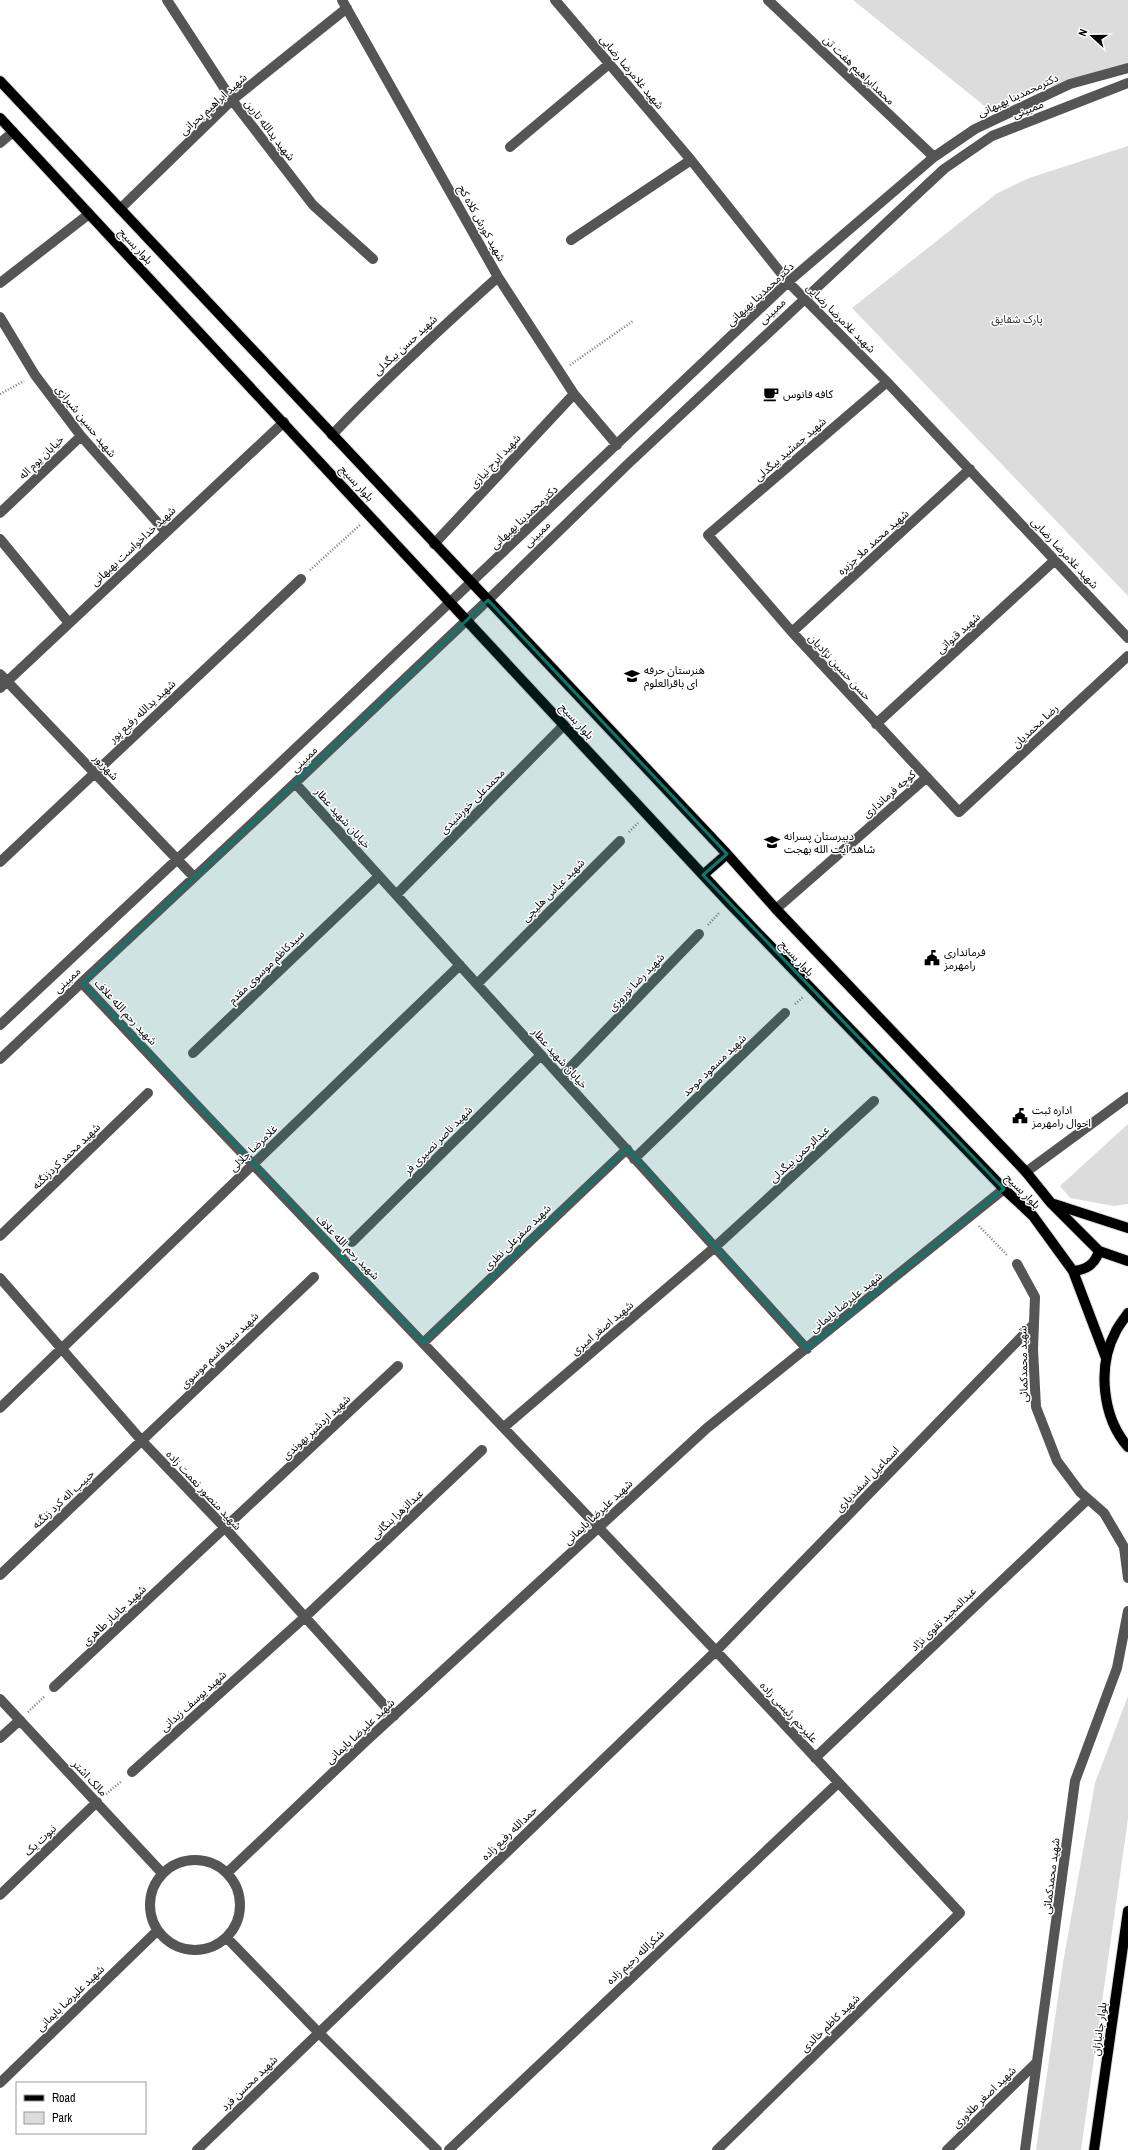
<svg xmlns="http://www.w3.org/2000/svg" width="1128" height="2150" font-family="'Archivo Narrow','Noto Sans Arabic',sans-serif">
	<rect width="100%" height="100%" fill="#fff"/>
	<!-- green -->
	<path fill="#dcdcdc" d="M853,0H1128V64L1017,96L987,108Z
		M1128,146V596L852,308L996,194L1029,178Z
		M1128,1124V1204L1114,1206L1070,1198L1060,1186Z
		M1128,1696V1819L1081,2150H1036L1063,1963L1095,1783Z"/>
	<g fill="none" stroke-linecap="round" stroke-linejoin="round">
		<defs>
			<path id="major" d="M0,81L727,854L776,909L1026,1172L1051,1203L1099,1251L1128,1261
				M0,118L729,903L1004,1189L1033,1216L1073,1271L1106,1358
				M703,875L727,854
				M1054,1204L1128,1228
				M1073,1271C1087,1270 1095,1264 1099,1251
				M1128,1313C1124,1319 1119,1325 1116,1331C1097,1366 1102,1417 1128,1447
				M1094,2150L1128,1911"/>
		</defs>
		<!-- major casing -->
		<use href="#major" stroke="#dbdbdb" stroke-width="12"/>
		<!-- path -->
		<path stroke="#777" stroke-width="2.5" stroke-dasharray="1 2" stroke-linecap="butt" d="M570,365L633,321
			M0,394L24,381
			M310,570L360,525
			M629,832L638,823
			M708,925L720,912
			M795,1004L803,997
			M979,1226L1007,1255
			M28,1712L45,1696
			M106,1794L122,1781"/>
		<!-- minor -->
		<path stroke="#555" stroke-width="10" d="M167,0L232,100L313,205L373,259
			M342,0L498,277L574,394L617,445
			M555,0L691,160L788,282L887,382L1128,638
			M768,0L934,157
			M0,143L13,132
			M510,147L609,64
			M120,209L232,100L347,8
			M571,240L691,160
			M0,283L89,214
			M0,317L35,375L81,436L165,531
			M887,382L708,535L792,632L959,812L1128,656
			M332,435C385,379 441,328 498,277
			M0,513L81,436
			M0,539L69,623
			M434,544L574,394
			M792,632L970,469
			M0,674L194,877
			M0,688L284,422
			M876,724L1055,560
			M295,783L807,1349
			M0,862L301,579
			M397,894L564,725
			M776,909L927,777
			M82,983L203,1112L716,1651L960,1913L717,2150
			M477,984L620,841
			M0,1025L278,765L788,282L934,157L975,129L1070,84L1128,68
			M193,1053L379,876
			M0,1059L295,783L488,600L630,462L944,169L992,136L1128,83
			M561,1077L699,934
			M634,1159L785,1013
			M1026,1172L1128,1097
			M0,1236L148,1093
			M352,1242L541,1055
			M1017,1264L1035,1297L1033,1349L1036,1407L1057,1461L1080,1492L1104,1513L1124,1547L1128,1578
			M0,1278L142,1441L225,1528L394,1716
			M423,1343L627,1149
			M0,1408L460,965
			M504,1427L715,1247L874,1101
			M0,1575L314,1277
			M54,1687L398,1366
			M0,1699L162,1873
			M0,1738L20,1720
			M815,1758L1088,1499
			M132,1772L305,1617L482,1450
			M150 1905a45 45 0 1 1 90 0a45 45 0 1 1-90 0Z
			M227,1873L366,1741L707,1428L1004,1189
			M0,1895L97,1802
			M227,1938L319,2033L437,2150
			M0,2083L157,1931
			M197,2150L716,1651L1034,1324
			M449,2150L838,1783
			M947,2150L1037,2062
			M1025,2150L1075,1781L1117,1668L1128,1611"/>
		<!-- major -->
		<use href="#major" stroke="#000" stroke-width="10"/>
	</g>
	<!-- marked area -->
	<path fill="#0f766e" fill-opacity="0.2" stroke="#0f766e" stroke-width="3" stroke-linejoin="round" d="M488,600L727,854L703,875L1004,1189L807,1349L627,1149L423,1343L82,983Z"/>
	<!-- icons -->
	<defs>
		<symbol id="cafe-bare" viewBox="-9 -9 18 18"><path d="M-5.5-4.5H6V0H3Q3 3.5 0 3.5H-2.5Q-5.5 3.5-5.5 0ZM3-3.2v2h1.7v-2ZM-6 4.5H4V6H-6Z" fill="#000" stroke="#fff" stroke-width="2.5" paint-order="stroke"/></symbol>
		<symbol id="school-bare" viewBox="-9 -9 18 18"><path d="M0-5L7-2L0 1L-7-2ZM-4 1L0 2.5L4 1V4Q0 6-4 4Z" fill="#000" stroke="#fff" stroke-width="2.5" paint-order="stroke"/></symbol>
		<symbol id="civic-bare" viewBox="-9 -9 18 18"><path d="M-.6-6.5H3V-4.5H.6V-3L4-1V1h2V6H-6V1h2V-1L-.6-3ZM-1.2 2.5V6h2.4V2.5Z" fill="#000" stroke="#fff" stroke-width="2.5" paint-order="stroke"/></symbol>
	</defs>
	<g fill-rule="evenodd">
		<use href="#cafe-bare" x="760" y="383" width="22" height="22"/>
		<use href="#school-bare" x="621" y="665" width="22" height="22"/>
		<use href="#school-bare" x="761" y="831" width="22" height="22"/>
		<use href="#civic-bare" x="921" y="947" width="22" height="22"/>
		<use href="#civic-bare" x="1009" y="1105" width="22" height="22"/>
	</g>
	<g text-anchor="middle" stroke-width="3" stroke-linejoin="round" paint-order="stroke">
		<!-- street labels -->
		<g font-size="11" fill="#000" stroke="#fff">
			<text transform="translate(859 70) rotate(44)" y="4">محمدابراهیم هفت تن</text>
			<text transform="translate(632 72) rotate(50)" y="4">شهید غلامرضا رضایی</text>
			<text transform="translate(1018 95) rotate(-25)" y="4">دکترمحمدبنا بهبهانی</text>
			<text transform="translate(213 104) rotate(-42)" y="4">شهید ابراهیم بحرانی</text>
			<text transform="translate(1028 109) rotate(-21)" y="4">ممبینی</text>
			<text transform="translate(270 130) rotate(52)" y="4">شهید یدالله تارین</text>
			<text transform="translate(482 223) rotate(61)" y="4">شهید کورش کلاه کج</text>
			<text transform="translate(136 246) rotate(47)" y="4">بلوار بسیج</text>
			<text transform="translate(760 294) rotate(-43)" y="4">دکترمحمدبنا بهبهانی</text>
			<text transform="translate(772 311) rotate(-43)" y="4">ممبینی</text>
			<text transform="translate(841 318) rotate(45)" y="4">شهید غلامرضا رضایی</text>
			<text transform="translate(405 345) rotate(-43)" y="4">شهید حسن بیگدلی</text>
			<text transform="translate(86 421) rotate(51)" y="4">شهید حسین شیرازی</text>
			<text transform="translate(790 449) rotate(-41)" y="4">شهید جمشید بیگدلی</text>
			<text transform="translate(41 457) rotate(-44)" y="4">خیابان یوم اله</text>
			<text transform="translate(495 461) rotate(-47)" y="4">شهید ایرج نیازی</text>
			<text transform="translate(357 483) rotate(47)" y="4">بلوار بسیج</text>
			<text transform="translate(524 517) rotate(-43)" y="4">دکترمحمدبنا بهبهانی</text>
			<text transform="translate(537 534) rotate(-44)" y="4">ممبینی</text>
			<text transform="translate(873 542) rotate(-42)" y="4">شهید محمد ملا جزیره</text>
			<text transform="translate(133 546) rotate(-43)" y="4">شهید خداخواست بهبهانی</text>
			<text transform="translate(1065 553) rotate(47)" y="4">شهید غلامرضا رضایی</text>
			<text transform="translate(958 633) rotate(-42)" y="4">شهید قنواتی</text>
			<text transform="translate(840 667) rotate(47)" y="4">حسن حسین نژادیان</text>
			<text transform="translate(142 711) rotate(-43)" y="4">شهید یدالله رفیع پور</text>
			<text transform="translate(577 721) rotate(47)" y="4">بلوار بسیج</text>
			<text transform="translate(1035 726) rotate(-43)" y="4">رضا محمدیان</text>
			<text transform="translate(304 759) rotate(-44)" y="4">ممبینی</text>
			<text transform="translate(106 767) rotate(46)" y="4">شهریور</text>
			<text transform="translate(889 794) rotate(-41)" y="4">کوچه فرمانداری</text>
			<text transform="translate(472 801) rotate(-45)" y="4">محمدعلی خورشیدی</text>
			<text transform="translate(343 818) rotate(48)" y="4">خیابان شهید عطار</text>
			<text transform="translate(553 890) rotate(-45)" y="4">شهید عباس هلیچی</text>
			<text transform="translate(797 958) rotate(47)" y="4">بلوار بسیج</text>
			<text transform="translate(266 967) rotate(-44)" y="4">سیدکاظم موسوی مقدم</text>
			<text transform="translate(67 980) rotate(-43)" y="4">ممبینی</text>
			<text transform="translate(636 982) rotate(-46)" y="4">شهید رضا نوروزی</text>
			<text transform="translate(126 1012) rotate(47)" y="4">شهید رحم الله علاف</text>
			<text transform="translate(560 1058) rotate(48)" y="4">خیابان شهید عطار</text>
			<text transform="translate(714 1065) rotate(-44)" y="4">شهید مسعود موحد</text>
			<text transform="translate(438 1140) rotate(-45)" y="4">شهید ناصر نصیری فر</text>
			<text transform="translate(253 1148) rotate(-44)" y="4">غلامرضا جلالی</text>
			<text transform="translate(799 1154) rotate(-43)" y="4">عبدالرحمن بیگدلی</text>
			<text transform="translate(66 1156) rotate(-44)" y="4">شهید محمد کردزنگنه</text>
			<text transform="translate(1023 1191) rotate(45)" y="4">بلوار بسیج</text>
			<text transform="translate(517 1237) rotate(-44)" y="4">شهید صفرعلی نظری</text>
			<text transform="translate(348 1247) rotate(46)" y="4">شهید رحم الله علاف</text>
			<text transform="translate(846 1302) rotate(-39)" y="4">شهید علیرضا بایمانی</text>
			<text transform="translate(602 1328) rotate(-40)" y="4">شهید اصغر امیری</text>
			<text transform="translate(219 1350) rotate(-44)" y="4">شهید سیدقاسم موسوی</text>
			<text transform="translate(1023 1364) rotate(-91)" y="4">شهید محمدکمائی</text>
			<text transform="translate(316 1427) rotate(-43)" y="4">شهید اردشیر بهوندی</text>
			<text transform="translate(867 1479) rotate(-46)" y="4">اسماعیل اسفندیاری</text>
			<text transform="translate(204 1490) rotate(47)" y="4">شهید منصور نعمت زاده</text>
			<text transform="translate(63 1499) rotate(-43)" y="4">حبیب اله کرد زنگنه</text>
			<text transform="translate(598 1512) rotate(-43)" y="4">شهید علیرضا بایمانی</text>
			<text transform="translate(397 1514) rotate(-43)" y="4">عبدالزهرا بنگانی</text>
			<text transform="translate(114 1615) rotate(-43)" y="4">شهید جانباز طاهری</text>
			<text transform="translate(943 1619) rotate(-44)" y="4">عبدالمجید تقوی نژاد</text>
			<text transform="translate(193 1701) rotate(-42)" y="4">شهید یوسف زیدانی</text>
			<text transform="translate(789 1712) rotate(47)" y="4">علیرحم رئیسی زاده</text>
			<text transform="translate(360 1731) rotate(-43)" y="4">شهید علیرضا بایمانی</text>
			<text transform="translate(90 1778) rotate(47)" y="4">مالک اشتر</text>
			<text transform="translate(509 1833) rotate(-44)" y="4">حمدالله رفیع زاده</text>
			<text transform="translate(40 1840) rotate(-44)" y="4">نبوت یک</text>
			<text transform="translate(1051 1876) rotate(-83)" y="4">شهید محمدکمائی</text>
			<text transform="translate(635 1957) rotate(-43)" y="4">شکرالله رحیم زاده</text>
			<text transform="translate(70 1998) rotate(-44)" y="4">شهید علیرضا بایمانی</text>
			<text transform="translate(830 2023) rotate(-44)" y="4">شهید کاظم خالدی</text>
			<text transform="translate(1099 2029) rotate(-82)" y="4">بلوار جانبازان</text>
			<text transform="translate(249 2083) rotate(-44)" y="4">شهید محسن فرد</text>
			<text transform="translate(984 2097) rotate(-44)" y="4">شهید اصغر طلاوری</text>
		</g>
		<!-- park labels -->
		<g font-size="11" fill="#333" stroke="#fff">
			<text x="1017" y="323">پارک شقایق</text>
		</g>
		<!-- poi labels -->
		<g font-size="11" fill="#000" stroke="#fff" text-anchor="start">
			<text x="783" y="398">کافه فانوس</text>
			<text x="644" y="674">هنرستان حرفه<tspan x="644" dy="13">ای باقرالعلوم</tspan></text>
			<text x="784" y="840">دبیرستان پسرانه<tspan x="784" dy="13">شاهد آیت الله بهجت</tspan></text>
			<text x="944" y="956">فرمانداری<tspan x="944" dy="13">رامهرمز</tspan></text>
			<text x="1032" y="1114">اداره ثبت<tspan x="1032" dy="13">احوال رامهرمز</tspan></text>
		</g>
	</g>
	<!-- legend -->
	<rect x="16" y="2082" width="130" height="52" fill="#ffffff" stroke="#999999"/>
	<rect x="24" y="2095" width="20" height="6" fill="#000000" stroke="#999999"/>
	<text x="52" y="2102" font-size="12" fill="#000000">Road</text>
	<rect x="24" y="2112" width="20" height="12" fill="#dcdcdc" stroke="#999999"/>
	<text x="52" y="2122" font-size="12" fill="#000000">Park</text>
	<!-- north arrow -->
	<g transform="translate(1092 36) rotate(291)" stroke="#ffffff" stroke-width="3" paint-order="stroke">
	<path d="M0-3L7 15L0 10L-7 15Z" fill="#000000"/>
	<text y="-6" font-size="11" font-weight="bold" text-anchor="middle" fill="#000000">N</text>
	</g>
</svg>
